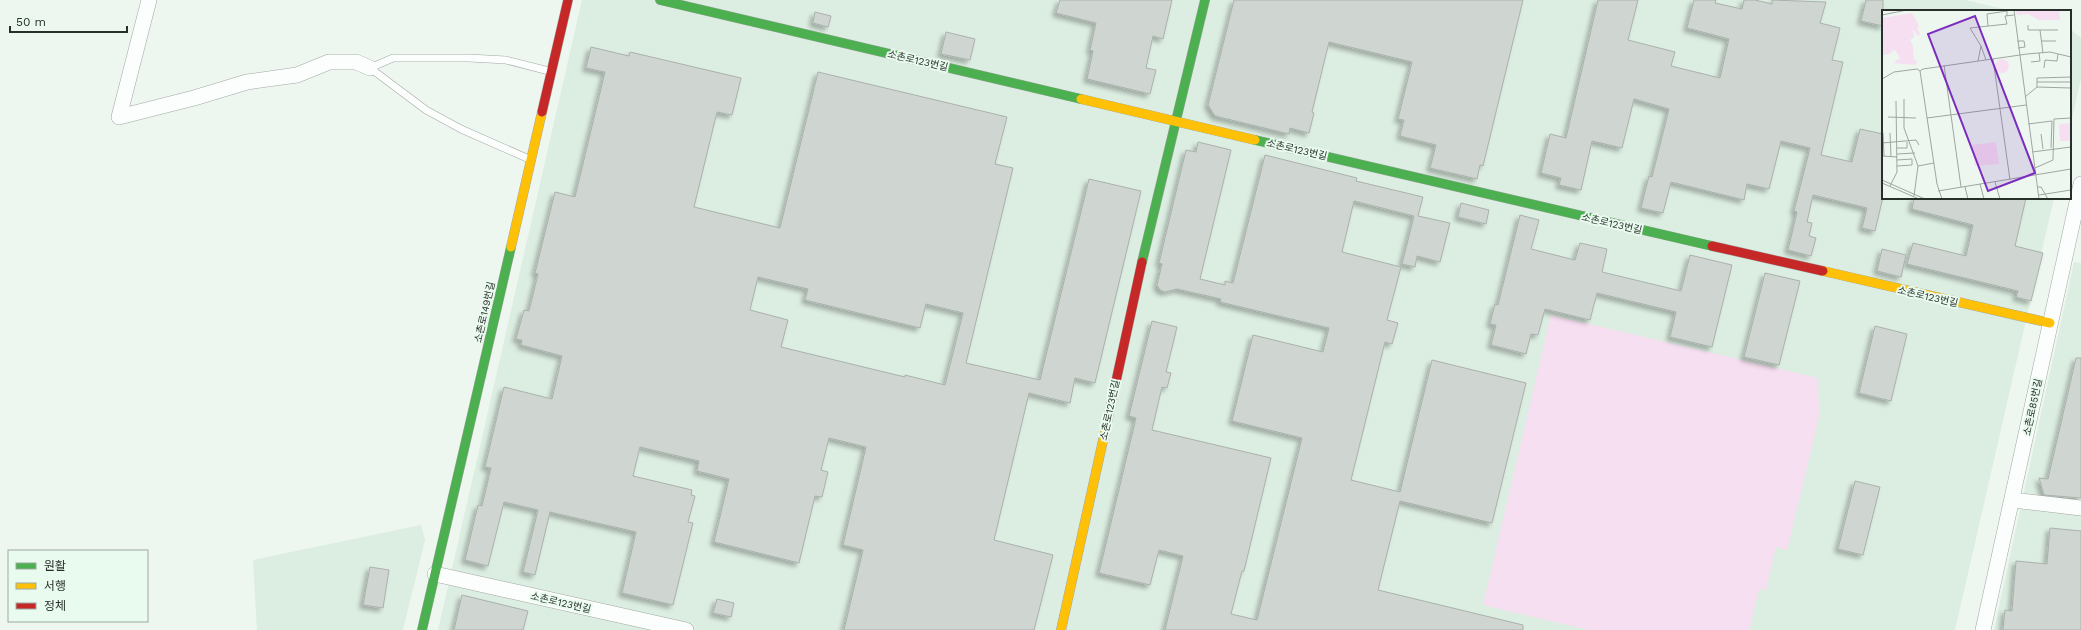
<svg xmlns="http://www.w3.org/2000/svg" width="2081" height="630" font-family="'Work Sans','Noto Sans KR',sans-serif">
	<defs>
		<filter id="shadow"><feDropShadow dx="-3.5" dy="3.5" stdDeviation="2" flood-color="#0004"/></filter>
	</defs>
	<rect width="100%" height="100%" fill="#edf6ef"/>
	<!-- built -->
	<path fill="#dcede1" d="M582,0H1965L2012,11H1883V198H2054L1955,630H438Z
		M2070,29L2081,38V79L2070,127Z
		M2074,262L2081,263V630H1994Z
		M421,525L425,540L403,630H257L253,560Z"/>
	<!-- green -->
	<path fill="#f6dff0" d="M1551,315L1818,378L1819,417L1787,550L1776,547L1766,590L1759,589L1749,630H1589L1483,605Z"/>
	<!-- building -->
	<path fill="#cfd6d1" stroke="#aab1ac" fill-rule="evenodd" filter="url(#shadow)" d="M1060,0H1172L1163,39L1153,36L1146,68L1156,70L1150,94L1087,79L1093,51L1090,50L1096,23L1056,13Z
		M1234,0H1523L1483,166L1480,165L1477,179L1430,168L1436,145L1400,136L1404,120L1398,119L1412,62L1329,42L1312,112L1314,113L1309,133L1290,128L1289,134L1215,116L1208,105Z
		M1598,0H1638L1628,40L1675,52L1671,66L1720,78L1729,39L1687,28L1694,0H1716L1715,3L1742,9L1744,0H1755L1772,4V0L1826,2L1820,23L1840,28L1832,60L1843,62L1821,155L1852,162L1860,129L1883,134V197L1875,231L1862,228L1867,208L1813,195L1807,222L1812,223L1809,236L1816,238L1811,256L1788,250L1797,212L1794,211L1810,148L1781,141L1769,189L1747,184L1744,200L1671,182L1663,213L1641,208L1649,176L1652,177L1669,109L1634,99L1622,148L1592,141L1581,190L1559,185L1561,178L1541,173L1550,134L1566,138Z
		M1866,0H1883V26L1861,21Z
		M815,12L831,16L828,27L813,23Z
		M946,32L975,39L970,60L941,54Z
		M591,47L629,56L630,52L741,78L732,115L717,112L694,207L780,228L818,72L1007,117L995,164L1013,168L966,363L1040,380L1089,179L1141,191L1095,383L1075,378L1070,403L1029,393L994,540L1053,555L1034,630H844L863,550L843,545L866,447L829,438L821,470L828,472L822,497L815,496L799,563L714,542L729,479L697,471L699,461L640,447L633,476L692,490L691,495L695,496L688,522L693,523L673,605L622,593L636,532L550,512L535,575L523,572L538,510L504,502L488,566L465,560L478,505L482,506L491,468L485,467L504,387L552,399L562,356L521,345L522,340L516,339L524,310L529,311L538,274L535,273L555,192L575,197L605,72L586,68ZM758,277L808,289L805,300L920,328L926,304L963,313L945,385L905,375V377L781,347L788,320L750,310Z
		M1198,142L1231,150L1200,279L1225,285V281L1233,283L1265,155L1357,178L1356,181L1423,197L1418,216L1450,223L1440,262L1417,256L1415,267L1402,264L1414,216L1354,201L1342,252L1401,267L1387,320L1398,323L1392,344L1385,342L1351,480L1400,492L1432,360L1526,383L1492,523L1400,501L1378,590L1523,625V630H1165L1183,556L1159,550L1150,585L1099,573L1136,418L1129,416L1152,321L1177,327L1166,372L1171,373L1167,388L1162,387L1152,430L1271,458L1244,571H1242L1231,614L1257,620L1302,438L1232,421L1253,335L1323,352L1329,328L1220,302L1221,299L1177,289L1165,292L1160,290L1157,285L1162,264L1159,263L1186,150L1196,152Z
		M1914,198H2026L2015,246L2043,253L2031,301L2016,297L2018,291L1907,264L1913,243L1966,256L1973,225L1912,209Z
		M1461,203L1489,210L1486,224L1458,217Z
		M1520,215L1539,220L1531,249L1575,260L1580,243L1607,249L1602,272L1681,291L1690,255L1732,265L1712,347L1670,337L1676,312L1597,293L1590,320L1545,309L1538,335L1531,334L1526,354L1491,345L1496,325L1490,324L1495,304L1498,305Z
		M1882,249L1906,255L1901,277L1877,271Z
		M1765,273L1800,281L1779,365L1744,357Z
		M1875,326L1907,334L1891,401L1859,393Z
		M2076,358H2081V498L2044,495L2039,478L2048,479Z
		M1855,481L1880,487L1863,555L1838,549Z
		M2050,528L2081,531V630H2003L2005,610L2012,611L2016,561L2047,564Z
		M370,567L389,570L383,608L363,605Z
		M462,595L528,611L523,630H454Z
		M717,599L734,603L731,617L713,613Z"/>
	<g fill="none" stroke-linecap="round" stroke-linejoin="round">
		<defs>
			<path id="lane" d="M529,159L461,129L426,110L370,68L393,58H469L506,60L549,71"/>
			<path id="street" d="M149,0L119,117L194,98L247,82L297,75L329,62H356L370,68
				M2012,500L2081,508
				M435,574L686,630
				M1983,630L2081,184"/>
			<path id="fast" d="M660,0L1081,99
				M1255,140L1712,246
				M1142,262L1205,0
				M422,630L511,247"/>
			<path id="slow" d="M1081,99L1255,140
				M511,247L542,112
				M1823,271L2050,323
				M1061,630L1108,418"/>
			<path id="jam" d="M542,112L568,0
				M1712,246L1823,271
				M1108,418L1142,262"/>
		</defs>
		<!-- lane casing -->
		<use href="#lane" stroke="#a2a8a4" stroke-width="8"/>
		<!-- street casing -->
		<use href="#street" stroke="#a2a8a4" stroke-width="16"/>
		<!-- fast casing -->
		<use href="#fast" stroke="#a2a8a4" stroke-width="10"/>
		<!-- slow casing -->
		<use href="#slow" stroke="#a2a8a4" stroke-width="10"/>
		<!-- jam casing -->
		<use href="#jam" stroke="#a2a8a4" stroke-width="10"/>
		<!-- lane -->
		<use href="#lane" stroke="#fcfefd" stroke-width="7"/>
		<!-- street -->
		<use href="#street" stroke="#fcfefd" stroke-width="15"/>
		<!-- fast -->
		<use href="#fast" stroke="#4caf50" stroke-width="9"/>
		<!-- slow -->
		<use href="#slow" stroke="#ffc107" stroke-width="9"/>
		<!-- jam -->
		<use href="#jam" stroke="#c62828" stroke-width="9"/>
	</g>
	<g text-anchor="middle" stroke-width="4" stroke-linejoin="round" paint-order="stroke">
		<!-- street labels -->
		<g font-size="10" fill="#282f2a" stroke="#e9faee">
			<text transform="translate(918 60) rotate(13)" y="4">소촌로123번길</text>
			<text transform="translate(1297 149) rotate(13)" y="4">소촌로123번길</text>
			<text transform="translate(1612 223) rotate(13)" y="4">소촌로123번길</text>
			<text transform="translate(1928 296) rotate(13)" y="4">소촌로123번길</text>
			<text transform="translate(484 312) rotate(-77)" y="4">소촌로149번길</text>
			<text transform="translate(2032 407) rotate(-78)" y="4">소촌로85번길</text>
			<text transform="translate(1109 410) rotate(-78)" y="4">소촌로123번길</text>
			<text transform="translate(561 602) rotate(13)" y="4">소촌로123번길</text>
		</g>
	</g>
	<!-- overview -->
	<g transform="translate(1882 10)">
		<rect width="189" height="189" fill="#edf6ef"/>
		<path d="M134,0H177L178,10H157L146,4L135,5ZM30,3L37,16L35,18L38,24L36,26L31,19L32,27L28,30L31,36L32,50L35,51L34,55L11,53L18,48L14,41L11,40L8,44L0,45V8ZM113 56a7 7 0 1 1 14 0a7 7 0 1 1-14 0ZM189,113V131H178L177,114ZM114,132L117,154L93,156L90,135Z" fill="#f6dff0"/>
		<path fill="none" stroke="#9ea6a0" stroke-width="1" d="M132,0L157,189M0,5L25,0M146,15V20H176M106,16L105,4L125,1V6M158,20L161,43M135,31H142L143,37L136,38M159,31H174M99,36L88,18L125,14L123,6L132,5M111,49L128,170M96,51L99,36L104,50M149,52L158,51L157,43M62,55L79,177M162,58L163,50L175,51L176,44M35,59L38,61L41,59L145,44L168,42L189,47M38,61L55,174L60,189M189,67L155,68V72H189M0,69L12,62L35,59M155,77L189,78M143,87L155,77V72M22,89V118L36,156L32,186M6,107L34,108M45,108L144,95M146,114L170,111L169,138M1,123L2,146M8,123L9,147M159,124L161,139M0,133L34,130L37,135M15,138H25V132M150,142L189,137M15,144L33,143M0,146L15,147M15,150L30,149M15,156L30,155V149M36,156L52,153M153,158L171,150L172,109L189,108M0,170L43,189M113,172L118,189M0,173L37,189M98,174L102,189M8,176L15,162L14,91M83,177L86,189M156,177H159L166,189M56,181L189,159M157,185L189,180"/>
		<path fill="#7b2cbf" fill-opacity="0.15" stroke="#7b2cbf" stroke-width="2" d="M93,6L153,163L106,181L46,24Z"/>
		<rect width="189" height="189" fill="none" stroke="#282f2a" stroke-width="2"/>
	</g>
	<!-- legend -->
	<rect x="8" y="550" width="140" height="72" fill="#e9faee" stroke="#9ca9a0"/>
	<rect x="16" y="563" width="20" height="6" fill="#4caf50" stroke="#9ca9a0"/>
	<text x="44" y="570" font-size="12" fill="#282f2a">원활</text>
	<rect x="16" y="583" width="20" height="6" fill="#ffc107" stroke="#9ca9a0"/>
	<text x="44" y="590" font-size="12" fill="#282f2a">서행</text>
	<rect x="16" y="603" width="20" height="6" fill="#c62828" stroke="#9ca9a0"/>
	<text x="44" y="610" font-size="12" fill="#282f2a">정체</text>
	<!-- scale -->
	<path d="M10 26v6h117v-6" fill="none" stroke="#282f2a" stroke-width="2"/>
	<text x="16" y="26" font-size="12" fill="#282f2a" stroke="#e9faee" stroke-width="3" paint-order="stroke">50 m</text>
</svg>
